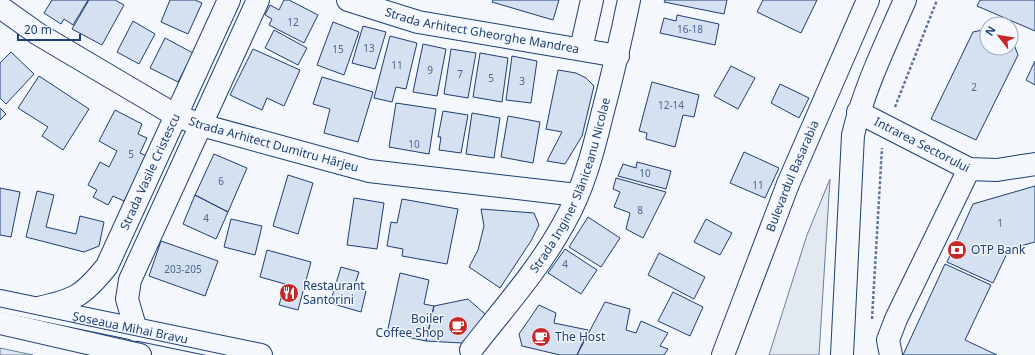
<svg xmlns="http://www.w3.org/2000/svg" width="1035" height="355" font-family="'Noto Sans',sans-serif">
	<rect width="100%" height="100%" fill="#f4f7fb"/>
	<!-- green -->
	<path fill="#e3e9f0" stroke="#687fa3" d="M830,179L819,355H769L807,235Z
		M0,348L33,355H0Z"/>
	<!-- building -->
	<path fill="#d5e0f0" stroke="#1d3f73" d="M52,0H88L73,25L64,19L61,24L44,13Z
		M89,0H115L124,5L102,45L72,29Z
		M170,0H195L202,3L188,34L161,22Z
		M284,0H289L318,15L304,43L269,25L272,19L265,15L270,5L279,10Z
		M493,0H559L553,20L492,2Z
		M665,0H727L724,14L664,2Z
		M763,0H817L801,33L757,12Z
		M980,0H1035V31L977,6Z
		M677,15L719,24L715,45L660,33L664,18L676,21Z
		M133,21L155,34L139,64L117,52Z
		M333,22L359,32L344,75L317,65Z
		M363,26L386,32L375,69L352,63Z
		M987,29V48H1011V37L1018,55L976,140L931,119L973,32Z
		M274,30L307,48L298,65L265,48Z
		M390,36L417,43L406,89L396,87L392,102L374,98Z
		M165,38L193,53L178,82L150,68Z
		M423,44L446,49L437,96L413,92Z
		M253,49L300,70L284,106L267,98L262,110L230,95Z
		M451,49L476,53L468,98L444,94Z
		M11,52L34,74L6,104L0,98V63Z
		M480,53L508,58L502,102L473,97Z
		M512,56L537,61L531,103L506,100Z
		M1035,61V85L1026,80Z
		M731,66L755,78L738,109L714,96Z
		M558,70L576,73L586,78L594,86L582,136L565,164L547,161L562,132L546,129Z
		M39,76L89,109L63,150L42,136L48,127L18,108Z
		M322,77L373,92L358,142L324,133L330,109L313,104Z
		M652,82L699,95L694,117L683,115L675,147L646,139L647,133L639,131Z
		M780,84L809,98L799,118L771,103Z
		M396,103L436,109L429,154L389,147Z
		M0,108L6,114L0,120Z
		M115,110L142,124L138,134L147,138L140,153L147,156L124,201L113,196L108,205L93,197L97,190L88,185L100,162L109,167L117,151L99,141Z
		M443,111L468,115L461,153L439,150L441,137H438Z
		M472,113L500,118L494,158L466,154Z
		M508,116L540,122L533,163L501,157Z
		M744,152L779,168L765,198L730,183Z
		M214,154L247,168L228,212L195,195Z
		M637,162L671,171L666,189L618,176L623,164L636,168Z
		M288,175L313,183L298,234L273,226Z
		M616,178L666,192L643,238L626,229L630,213L614,207L620,192L613,189Z
		M1035,186V242L1009,249L993,283L947,262L973,204Z
		M0,188L20,192L11,237L0,235Z
		M37,191L54,195L46,227L76,234L80,216L104,222L99,246L84,252L26,237Z
		M195,195L228,212L216,239L183,224Z
		M354,198L384,203L377,249L347,245Z
		M402,199L458,209L447,264L402,256L403,249L387,246L391,222L397,223Z
		M481,209L534,213L539,225L531,241L500,288L469,267L478,250L484,226Z
		M588,217L620,238L601,267L569,247Z
		M231,219L262,226L255,255L224,247Z
		M706,219L732,233L720,255L694,242Z
		M161,241L218,261L205,296L149,276Z
		M565,249L597,270L581,294L548,273Z
		M267,250L311,262L298,310L279,305L285,284L260,277Z
		M659,253L705,277L694,299L648,275Z
		M945,264L991,285L965,340L997,355H903Z
		M341,267L359,272L354,287L366,291L361,312L330,303Z
		M400,273L429,280L424,304L434,306L426,341L387,333Z
		M673,292L703,307L690,336L658,321Z
		M468,299L485,314L474,331L462,343L426,341L434,306Z
		M605,302L630,309L626,330L636,333L641,321L668,333L660,346L668,349L664,355H577Z
		M539,305L556,313L554,323L588,330L577,355H560L522,346L519,334Z"/>
	<g fill="none" stroke-linecap="round" stroke-linejoin="round">
		<defs>
			<g id="minor">
				<path id="s1" d="M348,0L418,22L618,56"/>
				<path id="s2" d="M0,7L38,34L175,115L201,125L369,171L577,195"/>
				<path d="M581,49L592,0"/>
				<path id="s3" d="M858,112L969,169L997,170L1035,164"/>
				<path id="s4" d="M38,308C75,300 83,296 107,266L229,0"/>
				<path d="M136,330L127,299L130,280L258,0"/>
				<path id="s5" d="M471,350C503,309 539,269 564,223C583,190 593,152 602,115C612,77 621,39 629,0"/>
				<path d="M891,355L888,340L896,319L969,169"/>
			</g>
			<g id="major">
				<path id="s6" d="M0,301L261,355"/>
				<path d="M0,323L140,355"/>
				<path id="s7" d="M723,355L788,184L868,0"/>
				<path d="M842,355L853,135C864,88 886,44 905,0"/>
			</g>
		</defs>
		<!-- minor casing -->
		<use href="#minor" stroke="#1d3f73" stroke-width="24"/>
		<!-- major casing -->
		<use href="#major" stroke="#1d3f73" stroke-width="24"/>
		<!-- path -->
		<path stroke="#5e769c" stroke-width="2.5" stroke-dasharray="3 2" stroke-linecap="butt" d="M895,107L937,0
			M872,319L882,148"/>
		<!-- minor -->
		<use href="#minor" stroke="#f4f7fb" stroke-width="22"/>
		<!-- major -->
		<use href="#major" stroke="#f4f7fb" stroke-width="22"/>
		<!-- tram -->
		<path stroke="#1d3f73" stroke-width="1" d="M0,307L226,355"/>
	</g>
	<!-- icons -->
	<defs>
		<symbol id="bank-disc" viewBox="-11 -11 22 22"><circle r="9.5" fill="#c62828" stroke="#f4f7fb"/><path d="M-6-4H6V4H-6ZM0-2.3a2.3 2.3 0 1 0 0 4.6a2.3 2.3 0 1 0 0-4.6Z" fill="#fff"/></symbol>
		<symbol id="restaurant-disc" viewBox="-11 -11 22 22"><circle r="9.5" fill="#c62828" stroke="#f4f7fb"/><path d="M-5-6h1v4h1v-4h1v4h1v-4h1v5L-1.5 .5V6h-2V.5L-5-1ZM5-6V6H3V1.5H1.5Q1.5-4 5-6Z" fill="#fff"/></symbol>
		<symbol id="cafe-disc" viewBox="-11 -11 22 22"><circle r="9.5" fill="#c62828" stroke="#f4f7fb"/><path d="M-5.5-4.5H6V0H3Q3 3.5 0 3.5H-2.5Q-5.5 3.5-5.5 0ZM3-3.2v2h1.7v-2ZM-6 4.5H4V6H-6Z" fill="#fff"/></symbol>
	</defs>
	<g fill-rule="evenodd">
		<use href="#bank-disc" x="946" y="239" width="22" height="22"/>
		<use href="#restaurant-disc" x="278" y="282" width="22" height="22"/>
		<use href="#cafe-disc" x="447" y="315" width="22" height="22"/>
		<use href="#cafe-disc" x="530" y="326" width="22" height="22"/>
	</g>
	<g text-anchor="middle" stroke-width="3" stroke-linejoin="round" paint-order="stroke">
		<!-- number labels -->
		<g font-size="10" fill="#4b6792">
			<text x="293" y="26">12</text>
			<text x="690" y="33">16-18</text>
			<text x="369" y="52">13</text>
			<text x="338" y="53">15</text>
			<text x="397" y="69">11</text>
			<text x="430" y="74">9</text>
			<text x="460" y="78">7</text>
			<text x="491" y="82">5</text>
			<text x="522" y="85">3</text>
			<text x="974" y="91">2</text>
			<text x="671" y="109">12-14</text>
			<text x="414" y="148">10</text>
			<text x="131" y="158">5</text>
			<text x="645" y="177">10</text>
			<text x="221" y="185">6</text>
			<text x="758" y="189">11</text>
			<text x="640" y="214">8</text>
			<text x="206" y="222">4</text>
			<text x="1000" y="227">1</text>
			<text x="565" y="268">4</text>
			<text x="183" y="273">203-205</text>
		</g>
		<!-- street labels -->
		<g font-size="12" fill="#1d3f73" stroke="#f4f7fb">
			<text dy="4" stroke="none"><textPath href="#s1" startOffset="138">Strada Arhitect Gheorghe Mandrea</textPath></text>
			<text dy="4" stroke="none"><textPath href="#s2" startOffset="309">Strada Arhitect Dumitru Hârjeu</textPath></text>
			<text dy="4" stroke="none"><textPath href="#s3" startOffset="72">Intrarea Sectorului</textPath></text>
			<text dy="4" stroke="none"><textPath href="#s4" startOffset="187">Strada Vasile Cristescu</textPath></text>
			<text dy="4" stroke="none"><textPath href="#s7" startOffset="192">Bulevardul Basarabia</textPath></text>
			<text dy="4" stroke="none"><textPath href="#s5" startOffset="195">Strada Inginer Slăniceanu Nicolae</textPath></text>
			<text dy="4" stroke="none"><textPath href="#s6" startOffset="133">Șoseaua Mihai Bravu</textPath></text>
		</g>
		<!-- poi labels -->
		<g font-size="12" fill="#1d3f73" stroke="#f4f7fb" text-anchor="start">
			<text x="971" y="254">OTP Bank</text>
			<text x="303" y="290">Restaurant<tspan x="303" dy="14">Santorini</tspan></text>
			<text x="444" y="323" text-anchor="end">Boiler<tspan x="444" dy="14">Coffee Shop</tspan></text>
			<text x="555" y="341">The Host</text>
		</g>
	</g>
	<!-- north arrow -->
	<g transform="translate(999 36) rotate(301)"><circle r="19" fill="#f4f7fb" stroke="#9eadc5"/>
	<path d="M0-3L7 15L0 10L-7 15Z" fill="#c62828"/>
	<text y="-6" font-size="11" font-weight="bold" text-anchor="middle" fill="#1d3f73">N</text>
	</g>
	<!-- scale -->
	<path d="M18 34v6h62v-6" fill="none" stroke="#1d3f73" stroke-width="2"/>
	<text x="24" y="34" font-size="12" fill="#1d3f73" stroke="#f4f7fb" stroke-width="3" paint-order="stroke">20 m</text>
</svg>
